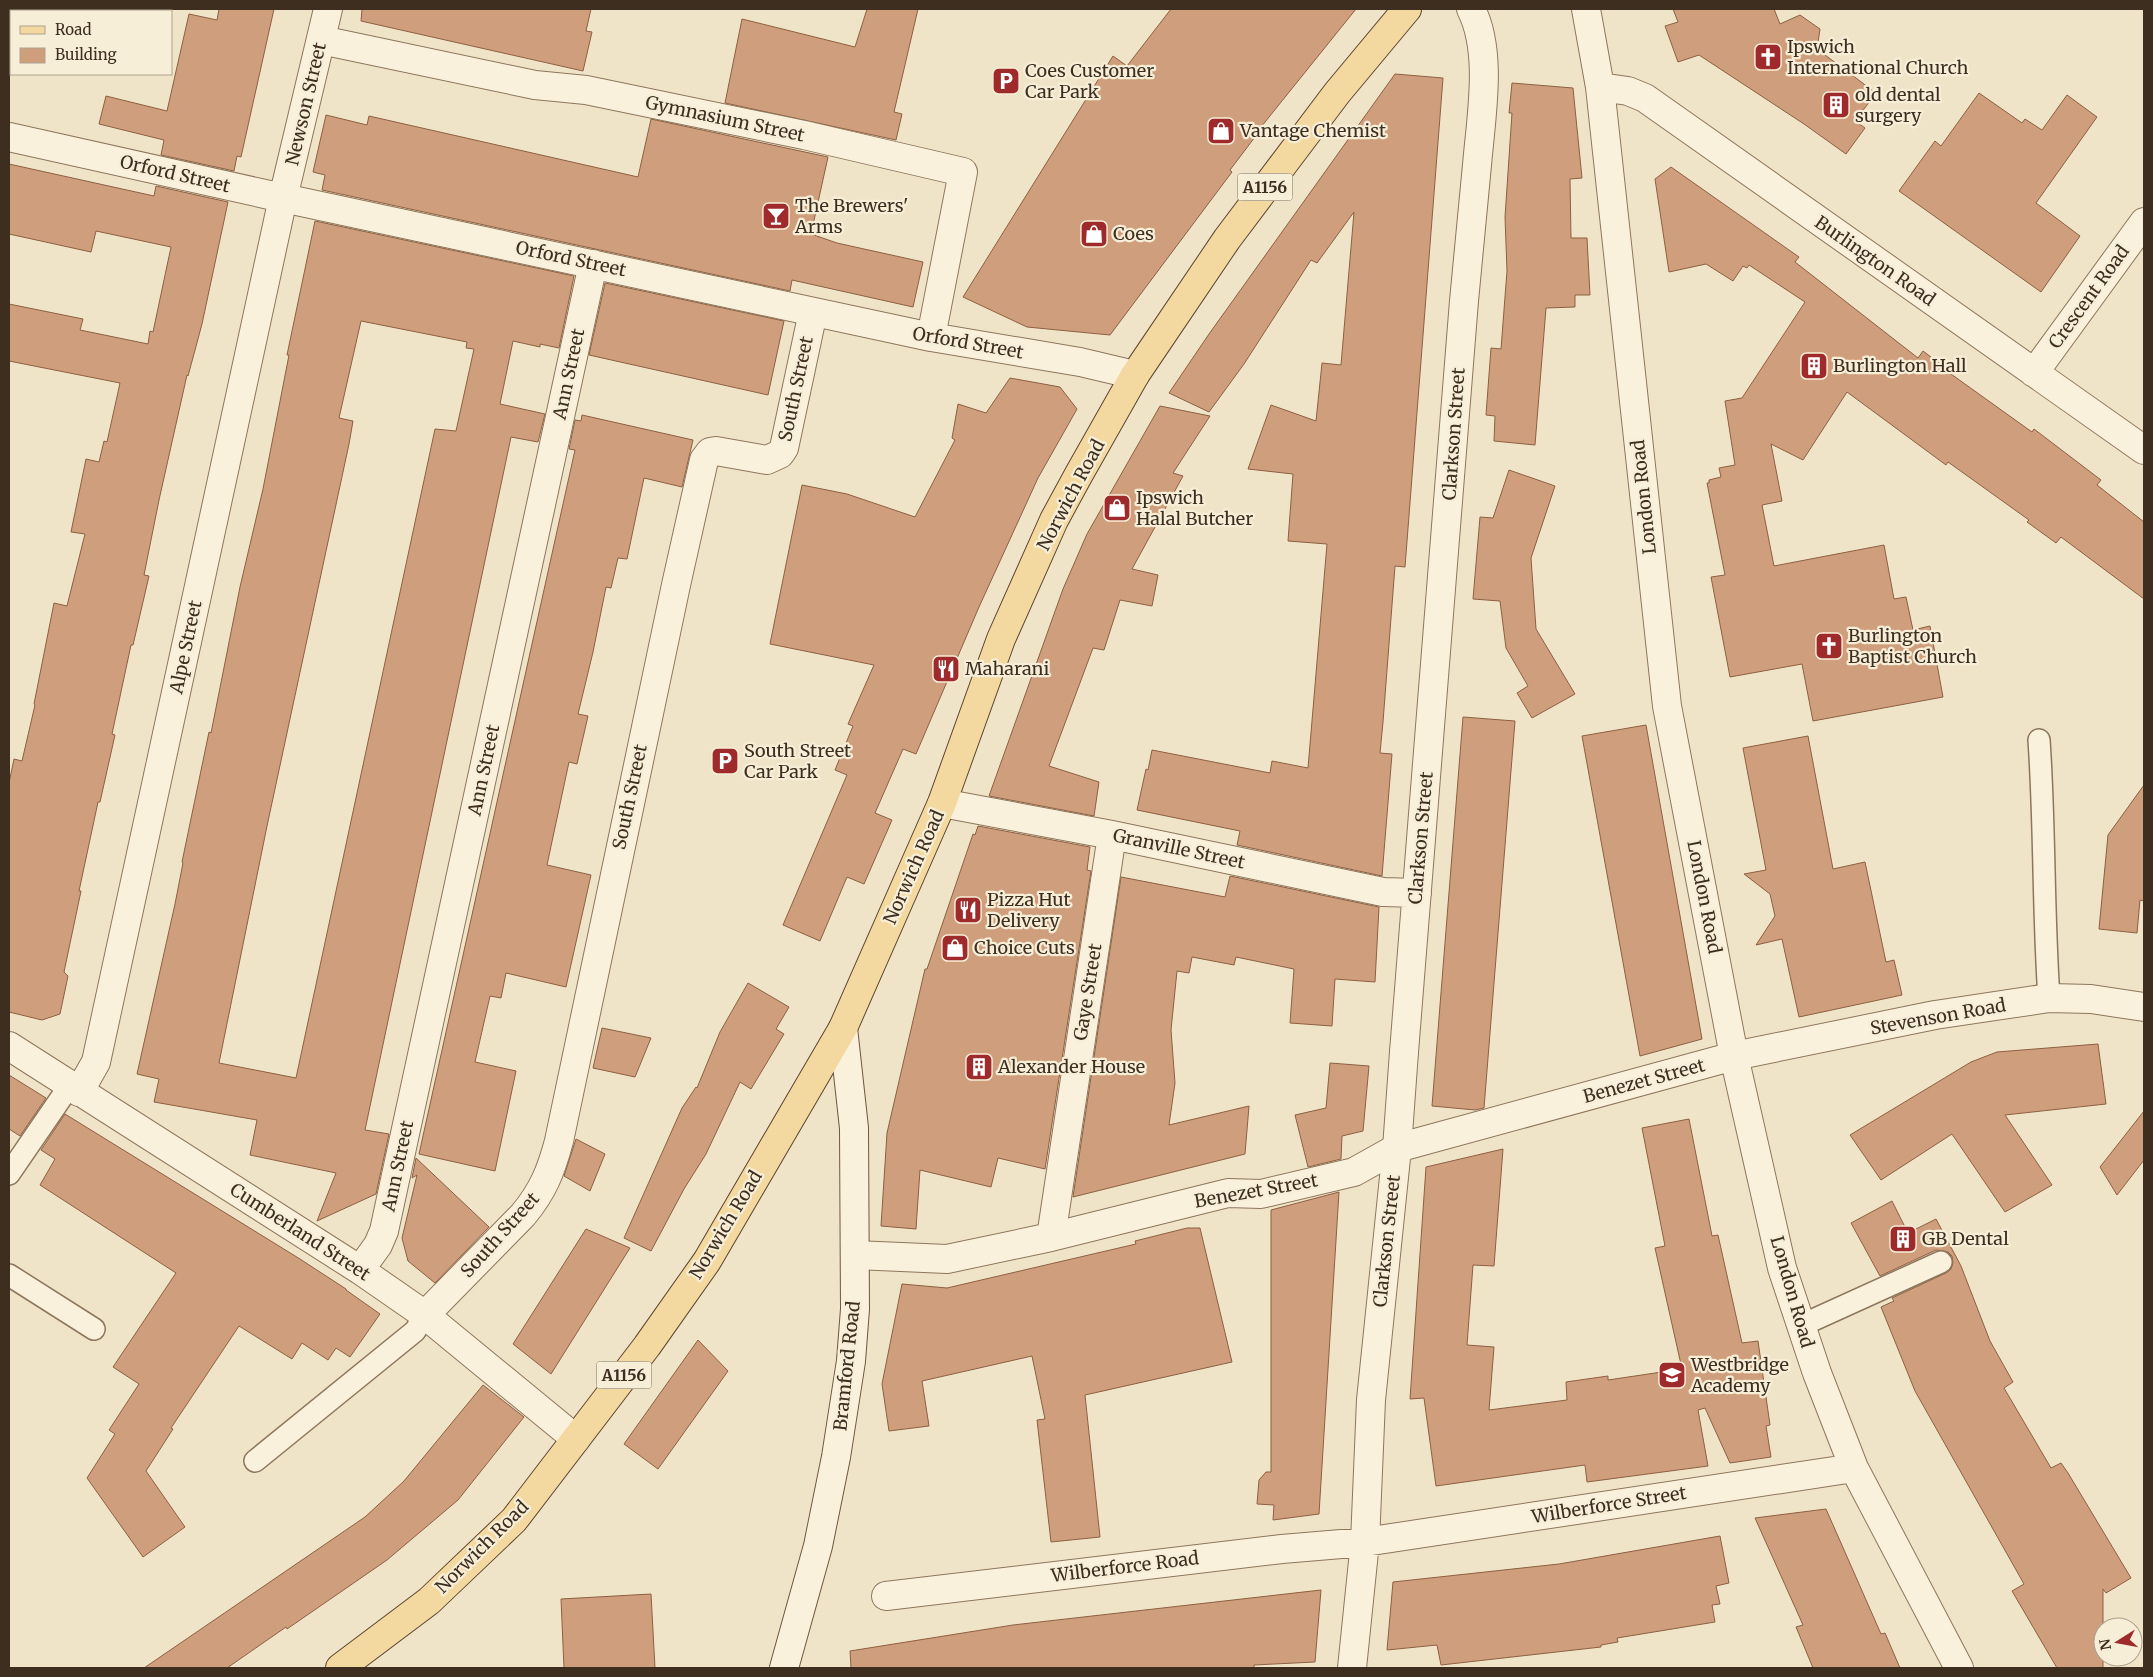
<svg xmlns="http://www.w3.org/2000/svg" width="2153" height="1677" font-family="Merriweather,serif">
	<rect width="100%" height="100%" fill="#f0e4c8"/>
	<!-- building -->
	<path fill="#cf9f7d" stroke="#8d5f41" fill-rule="evenodd" d="M219,9H274L241,157L237,156L234,171L161,155L164,140L99,124L106,96L167,111L189,14L217,20Z
		M362,9H591L586,31L592,32L583,71L361,21Z
		M867,9H918L894,112L902,114L896,140L725,103L742,19L855,47Z
		M1171,9H1356L1257,132L1258,133L1230,170L1232,172L1110,335L1027,327L963,297L1113,56L1127,66Z
		M1673,9H1774L1780,24L1800,15L1820,29L1817,49L1876,93L1855,121L1865,128L1846,154L1804,124L1699,55L1678,62L1665,26L1678,22Z
		M1395,74L1443,78L1405,567L1395,566L1383,722L1380,753L1392,754L1382,876L1237,845L1240,831L1137,810L1146,769L1148,770L1152,750L1270,773L1272,761L1308,768L1327,544L1288,541L1293,474L1248,469L1271,405L1316,421L1322,363L1341,365L1354,212L1317,263L1311,260L1244,364L1209,412L1169,393L1209,334Z
		M1512,83L1573,88L1582,178L1570,179L1571,238H1587L1590,295H1575V307L1546,308L1535,445L1494,441L1495,416L1486,415L1491,348L1501,349L1507,271L1505,217L1512,113H1509Z
		M1979,93L2022,123L2025,119L2042,130L2067,95L2097,117L2036,203L2080,236L2041,292L1899,191L1935,141L1941,146Z
		M326,115L367,125L369,116L638,177L651,119L828,157L811,234L837,243L923,262L913,307L792,280L790,291L322,190L325,175L313,172Z
		M9,164L154,196L156,186L228,202L202,324L188,376L187,375L159,500L144,575L149,576L133,645H131L112,734L115,735L100,802H98L79,891H81L64,972L68,976L60,1014L42,1020L9,1012V783L14,759L22,761L35,705L34,704L54,603L67,606L85,534L71,532L86,459L99,462L104,441L107,442L120,383L9,361V304L83,319L80,330L148,344L150,331L153,332L171,247L96,231L91,252L9,234Z
		M1671,167L1799,257L1795,262L1918,358L1923,351L1952,373L1951,374L2032,432L2034,429L2101,480L2097,485L2144,522V599L2061,537L2056,543L2027,522L2029,520L1948,462L1946,465L1847,392L1803,460L1771,444L1782,501L1762,505L1774,566L1884,545L1894,599L1906,597L1913,630L1930,626L1943,697L1813,721L1802,664L1730,677L1711,577L1725,575L1707,483H1709V480L1721,477L1719,468L1735,465L1725,401L1742,398L1805,302L1749,265L1747,268L1743,266L1733,281L1706,264L1669,272L1655,179Z
		M315,221L574,276L559,348L540,344V347L513,341L500,404L545,414L538,442L511,437L365,1130L389,1134L376,1194L317,1221L336,1173L250,1155L257,1120L154,1102L159,1079L137,1074L175,904L183,863L182,862L209,732L211,733L240,587L263,489L289,355H287ZM361,321L467,342L466,348L474,349L456,431L435,429L296,1078L219,1063L267,826L349,444L353,421L339,418Z
		M605,283L784,321L768,395L589,355Z
		M1010,378L1060,387L1077,409L1038,478L979,607L916,754L903,749L875,813L892,820L864,884L847,877L820,941L783,925L847,775L835,770L853,726L848,724L874,665L770,644L802,485L847,494L915,517L955,440L952,438L958,404L986,413Z
		M1160,406L1210,416L1173,473L1183,476L1132,569L1158,575L1152,606L1120,600L1104,650L1093,648L1049,766L1099,782L1094,816L989,796L1063,589L1087,534Z
		M582,415L693,440L682,487L644,478L627,559L618,558L611,588L606,587L593,652L578,714L588,716L577,764L569,762L547,865L591,875L566,987L506,973L501,998L490,996L475,1062L516,1071L495,1171L419,1154L575,450L569,449L575,420L581,421Z
		M1509,470L1555,486L1531,558L1536,629L1575,694L1532,718L1517,693L1528,686L1506,648L1500,601L1473,599L1480,517L1493,518Z
		M1463,717L1515,721L1484,1108L1475,1110L1432,1106Z
		M1646,725L1702,1039L1640,1056L1582,736Z
		M1808,736L1833,869L1865,862L1886,962L1894,960L1902,995L1799,1017L1782,939L1756,945L1775,916L1770,894L1744,874L1766,870L1743,748Z
		M2144,785V901L2140,900L2137,933L2099,929L2108,835Z
		M978,826L1090,847L1087,870L1091,871L1045,1169L998,1158L991,1187L920,1170L916,1229L881,1226L887,1133L925,969H927L973,834L975,835Z
		M1230,876L1379,907L1375,982L1335,979L1332,1026L1290,1023L1294,969L1236,957L1234,965L1192,957L1189,973L1177,971L1171,1030L1175,1083L1169,1125L1249,1106L1245,1154L1073,1197L1121,877L1225,897Z
		M748,983L789,1007L776,1029L784,1034L751,1089L740,1082L706,1154L684,1189L651,1251L624,1238L682,1108L696,1087L697,1088L720,1032Z
		M602,1028L651,1038L635,1077L593,1068Z
		M2098,1044L2106,1104L2005,1115L2052,1185L2005,1212L1952,1134L1881,1180L1850,1135L1971,1062L1997,1052Z
		M1330,1063L1369,1066L1363,1131L1342,1136L1341,1159L1308,1167L1295,1115L1326,1108Z
		M9,1075L46,1098L20,1136L9,1129Z
		M2144,1111V1160L2117,1195L2100,1167Z
		M65,1114L300,1259L346,1289V1290L380,1314L350,1357L336,1348L328,1360L302,1343L292,1359L239,1326L171,1428L173,1429L146,1471L185,1527L143,1557L87,1478L115,1434L109,1430L139,1384L113,1367L176,1273L40,1185L55,1159L41,1150Z
		M1689,1119L1712,1236L1718,1235L1742,1343L1758,1341L1770,1425L1766,1426L1771,1457L1730,1463L1705,1408L1698,1410L1708,1466L1587,1482L1585,1465L1436,1486L1424,1398L1410,1399L1426,1167L1503,1149L1494,1266L1473,1265L1467,1345L1494,1347L1489,1410L1567,1400L1566,1382L1608,1376V1380L1682,1369L1655,1248L1665,1246L1642,1128Z
		M576,1139L605,1154L590,1191L564,1176Z
		M416,1158L489,1227L435,1283L408,1261L402,1238L417,1175L412,1178Z
		M1339,1192L1319,1514L1273,1520L1274,1505L1257,1504L1259,1480L1266,1472H1271V1210Z
		M1892,1201L1908,1233L1936,1219L1961,1266L1990,1341L2013,1382L2004,1388L2051,1468L2061,1463L2068,1473L2131,1578L2106,1593L2103,1589V1668H2057L2012,1591L2024,1584L1915,1391L1881,1307L1894,1301L1892,1298L1946,1273L1951,1269L1953,1263L1952,1256L1948,1252L1936,1250L1880,1276L1851,1223Z
		M1187,1228H1200L1232,1362L1085,1395L1100,1537L1051,1542L1037,1420L1045,1419L1032,1356L922,1381L929,1426L889,1431L882,1384L902,1284L947,1288L1136,1244L1135,1241Z
		M586,1229L630,1248L551,1374L513,1344Z
		M698,1340L728,1371L658,1469L624,1444Z
		M483,1385L524,1417L458,1500L387,1560L287,1629L286,1627L227,1668H144L365,1517L404,1481Z
		M1826,1509L1881,1634L1885,1633L1900,1668H1813L1796,1627L1803,1625L1755,1518Z
		M1720,1536L1729,1583L1716,1586L1720,1604L1712,1605L1715,1622L1617,1638L1618,1642L1601,1645V1647L1441,1665L1437,1645L1387,1650L1393,1582L1559,1564Z
		M1321,1590L1315,1662L1254,1665V1668H851L850,1651L1013,1625Z
		M651,1594L655,1668H564L561,1599Z"/>
	<g fill="none" stroke-linecap="round" stroke-linejoin="round">
		<defs>
			<path id="service" d="M2039,740C2045,826 2043,913 2049,998
				M9,1174L70,1085
				M9,1275L94,1329
				M1800,1326L1941,1262
				M255,1461L415,1331L425,1315"/>
			<path id="pedestrian" d="M1397,1148L1404,1052"/>
			<path id="minor" d="M1586,9L1600,87L1667,706L1734,1056L1782,1268L1817,1373L1854,1468L1959,1668
				M321,40L535,85L586,90L804,135L963,172L931,337
				M1600,87L1628,91L1645,98L2144,450
				M9,137L283,198L931,337L1080,362L1135,375
				M2034,373L2144,222
				M942,803L1112,835L1383,892L1417,893
				M9,1046L360,1270L425,1315L576,1439
				M1404,1052C1424,801 1445,551 1464,301C1468,255 1473,210 1477,165C1481,117 1493,52 1471,9
				M79,1092L96,1062L283,198L328,9
				M1051,1237L1112,835
				M855,1255L947,1259L1051,1237L1228,1193L1261,1194L1354,1172L1397,1148L1734,1056L1935,1015L2049,998L2091,999L2144,1007
				M360,1270L378,1245L384,1231L593,264
				M425,1315L523,1215C543,1191 551,1171 559,1141L676,585L704,460L710,452L716,451L767,460L780,454L784,448L813,312
				M886,1596L1282,1549L1365,1542L1854,1468
				M1352,1668L1365,1542L1371,1400L1397,1148"/>
			<path id="secondary" d="M784,1668L818,1546L836,1457L851,1361L855,1309L854,1128L843,1028"/>
			<path id="primary" d="M340,1668L429,1601L514,1520L647,1346L707,1261L843,1028L942,803L1001,639L1054,520L1079,474L1135,375L1227,239L1337,93L1407,9"/>
		</defs>
		<!-- service casing -->
		<use href="#service" stroke="#8d765c" stroke-width="24"/>
		<!-- pedestrian casing -->
		<use href="#pedestrian" stroke="#8d765c" stroke-width="30"/>
		<!-- minor casing -->
		<use href="#minor" stroke="#8d765c" stroke-width="30"/>
		<!-- secondary casing -->
		<use href="#secondary" stroke="#6f573f" stroke-width="30"/>
		<!-- primary casing -->
		<use href="#primary" stroke="#5b4430" stroke-width="30"/>
		<!-- service -->
		<use href="#service" stroke="#faf1dc" stroke-width="21"/>
		<!-- pedestrian -->
		<use href="#pedestrian" stroke="#faf1dc" stroke-width="28"/>
		<!-- minor -->
		<use href="#minor" stroke="#faf1dc" stroke-width="28"/>
		<!-- secondary -->
		<use href="#secondary" stroke="#faf1dc" stroke-width="28"/>
		<!-- primary -->
		<use href="#primary" stroke="#f3d9a0" stroke-width="28"/>
	</g>
	<!-- icons -->
	<defs>
		<symbol id="church-square" viewBox="-11 -11 22 22"><rect x="-9" y="-9" width="18" height="18" rx="4" fill="#9e2a2b" stroke="#f7eed8"/><path d="M-1.2-6h2.4v3.5h3.3v2.4h-3.3V6h-2.4V-.1h-3.3v-2.4h3.3Z" fill="#fff"/></symbol>
		<symbol id="parking-square" viewBox="-11 -11 22 22"><rect x="-9" y="-9" width="18" height="18" rx="4" fill="#9e2a2b" stroke="#f7eed8"/><path d="M-3.5-5.5H1a3.5 3.5 0 0 1 0 7H-1V5.5H-3.5ZM-1-3.4V-.6H.8a1.4 1.4 0 0 0 0-2.8Z" fill="#fff"/></symbol>
		<symbol id="building-square" viewBox="-11 -11 22 22"><rect x="-9" y="-9" width="18" height="18" rx="4" fill="#9e2a2b" stroke="#f7eed8"/><path d="M-4-6H4V6H1V3H-1V6H-4ZM-2.5-4.3h1.7v1.8h-1.7ZM.8-4.3h1.7v1.8H.8ZM-2.5-1h1.7V.8h-1.7ZM.8-1h1.7V.8H.8Z" fill="#fff"/></symbol>
		<symbol id="shop-square" viewBox="-11 -11 22 22"><rect x="-9" y="-9" width="18" height="18" rx="4" fill="#9e2a2b" stroke="#f7eed8"/><path d="M-5-2.5h2.3a2.7 3.5 0 0 1 5.4 0H5L5.5 6h-11ZM-1.5-2.5h3a1.5 2.3 0 0 0-3 0Z" fill="#fff"/></symbol>
		<symbol id="bar-square" viewBox="-11 -11 22 22"><rect x="-9" y="-9" width="18" height="18" rx="4" fill="#9e2a2b" stroke="#f7eed8"/><path d="M-6-5H6L.8 .8V4.5H3.5V6h-7V4.5H-.8V.8Z" fill="#fff"/></symbol>
		<symbol id="restaurant-square" viewBox="-11 -11 22 22"><rect x="-9" y="-9" width="18" height="18" rx="4" fill="#9e2a2b" stroke="#f7eed8"/><path d="M-5-6h1v4h1v-4h1v4h1v-4h1v5L-1.5 .5V6h-2V.5L-5-1ZM5-6V6H3V1.5H1.5Q1.5-4 5-6Z" fill="#fff"/></symbol>
		<symbol id="school-square" viewBox="-11 -11 22 22"><rect x="-9" y="-9" width="18" height="18" rx="4" fill="#9e2a2b" stroke="#f7eed8"/><path d="M0-5L7-2L0 1L-7-2ZM-4 1L0 2.5L4 1V4Q0 6-4 4Z" fill="#fff"/></symbol>
	</defs>
	<g fill-rule="evenodd">
		<use href="#church-square" x="1752" y="41" width="32" height="32"/>
		<use href="#parking-square" x="990" y="65" width="32" height="32"/>
		<use href="#building-square" x="1820" y="89" width="32" height="32"/>
		<use href="#shop-square" x="1205" y="115" width="32" height="32"/>
		<use href="#bar-square" x="760" y="200" width="32" height="32"/>
		<use href="#shop-square" x="1078" y="218" width="32" height="32"/>
		<use href="#building-square" x="1798" y="350" width="32" height="32"/>
		<use href="#shop-square" x="1101" y="492" width="32" height="32"/>
		<use href="#church-square" x="1813" y="630" width="32" height="32"/>
		<use href="#restaurant-square" x="930" y="653" width="32" height="32"/>
		<use href="#parking-square" x="709" y="745" width="32" height="32"/>
		<use href="#restaurant-square" x="952" y="894" width="32" height="32"/>
		<use href="#shop-square" x="939" y="932" width="32" height="32"/>
		<use href="#building-square" x="963" y="1051" width="32" height="32"/>
		<use href="#building-square" x="1887" y="1223" width="32" height="32"/>
		<use href="#school-square" x="1656" y="1359" width="32" height="32"/>
	</g>
	<g text-anchor="middle" stroke-width="4.5" stroke-linejoin="round" paint-order="stroke">
		<!-- shield labels -->
		<g fill="#f7eed8" stroke="#756857" stroke-width="1">
			<rect x="1237.5" y="173.5" width="55" height="27" rx="4"/>
			<rect x="596.5" y="1361.5" width="55" height="27" rx="4"/>
		</g>
		<g font-size="16" font-weight="bold" fill="#3d2e20">
			<text x="1265" y="193">A1156</text>
			<text x="624" y="1381">A1156</text>
		</g>
		<!-- poi labels -->
		<g font-size="18" fill="#3d2e20" stroke="#f7eed8" text-anchor="start">
			<text x="1787" y="53">Ipswich<tspan x="1787" dy="21">International Church</tspan></text>
			<text x="1025" y="77">Coes Customer<tspan x="1025" dy="21">Car Park</tspan></text>
			<text x="1855" y="101">old dental<tspan x="1855" dy="21">surgery</tspan></text>
			<text x="1240" y="137">Vantage Chemist</text>
			<text x="795" y="212">The Brewers'<tspan x="795" dy="21">Arms</tspan></text>
			<text x="1113" y="240">Coes</text>
			<text x="1833" y="372">Burlington Hall</text>
			<text x="1136" y="504">Ipswich<tspan x="1136" dy="21">Halal Butcher</tspan></text>
			<text x="1848" y="642">Burlington<tspan x="1848" dy="21">Baptist Church</tspan></text>
			<text x="965" y="675">Maharani</text>
			<text x="744" y="757">South Street<tspan x="744" dy="21">Car Park</tspan></text>
			<text x="987" y="906">Pizza Hut<tspan x="987" dy="21">Delivery</tspan></text>
			<text x="974" y="954">Choice Cuts</text>
			<text x="998" y="1073">Alexander House</text>
			<text x="1922" y="1245">GB Dental</text>
			<text x="1691" y="1371">Westbridge<tspan x="1691" dy="21">Academy</tspan></text>
		</g>
		<!-- street labels -->
		<g font-size="18" fill="#3d2e20" stroke="#f7eed8">
			<text transform="translate(306 104) rotate(-77)" y="6">Newson Street</text>
			<text transform="translate(725 119) rotate(12)" y="6">Gymnasium Street</text>
			<text transform="translate(175 174) rotate(13)" y="6">Orford Street</text>
			<text transform="translate(571 259) rotate(12)" y="6">Orford Street</text>
			<text transform="translate(1875 261) rotate(35)" y="6">Burlington Road</text>
			<text transform="translate(2089 297) rotate(-54)" y="6">Crescent Road</text>
			<text transform="translate(968 343) rotate(10)" y="6">Orford Street</text>
			<text transform="translate(569 374) rotate(-78)" y="6">Ann Street</text>
			<text transform="translate(796 389) rotate(-78)" y="6">South Street</text>
			<text transform="translate(1454 434) rotate(-86)" y="6">Clarkson Street</text>
			<text transform="translate(1071 495) rotate(-62)" y="6">Norwich Road</text>
			<text transform="translate(1644 497) rotate(-96)" y="6">London Road</text>
			<text transform="translate(186 647) rotate(-78)" y="6">Alpe Street</text>
			<text transform="translate(484 770) rotate(-78)" y="6">Ann Street</text>
			<text transform="translate(630 797) rotate(-78)" y="6">South Street</text>
			<text transform="translate(1421 838) rotate(-85)" y="6">Clarkson Street</text>
			<text transform="translate(1179 849) rotate(12)" y="6">Granville Street</text>
			<text transform="translate(914 867) rotate(-66)" y="6">Norwich Road</text>
			<text transform="translate(1704 897) rotate(79)" y="6">London Road</text>
			<text transform="translate(1088 992) rotate(-81)" y="6">Gaye Street</text>
			<text transform="translate(1938 1017) rotate(-10)" y="6">Stevenson Road</text>
			<text transform="translate(1644 1081) rotate(-15)" y="6">Benezet Street</text>
			<text transform="translate(398 1166) rotate(-78)" y="6">Ann Street</text>
			<text transform="translate(1256 1191) rotate(-10)" y="6">Benezet Street</text>
			<text transform="translate(726 1225) rotate(-59)" y="6">Norwich Road</text>
			<text transform="translate(300 1232) rotate(33)" y="6">Cumberland Street</text>
			<text transform="translate(500 1235) rotate(-48)" y="6">South Street</text>
			<text transform="translate(1387 1241) rotate(-84)" y="6">Clarkson Street</text>
			<text transform="translate(1792 1292) rotate(74)" y="6">London Road</text>
			<text transform="translate(847 1366) rotate(-84)" y="6">Bramford Road</text>
			<text transform="translate(1609 1505) rotate(-9)" y="6">Wilberforce Street</text>
			<text transform="translate(482 1547) rotate(-45)" y="6">Norwich Road</text>
			<text transform="translate(1125 1567) rotate(-7)" y="6">Wilberforce Road</text>
		</g>
	</g>
	<!-- border -->
	<rect width="2153" height="1677" fill="none" stroke="#3d2e20" stroke-width="20"/>
	<!-- legend -->
	<rect x="10" y="10" width="162" height="65" fill="#f7eed8" stroke="#ada18e"/>
	<rect x="20" y="26" width="25" height="8" fill="#f3d9a0" stroke="#ada18e"/>
	<text x="55" y="35" font-size="15" fill="#3d2e20">Road</text>
	<rect x="20" y="48" width="25" height="15" fill="#cf9f7d" stroke="#ada18e"/>
	<text x="55" y="60" font-size="15" fill="#3d2e20">Building</text>
	<!-- north arrow -->
	<g transform="translate(2118 1642) rotate(259)"><circle r="24" fill="#f7eed8" stroke="#ada18e"/>
	<path d="M0-4L9 19L0 12L-9 19Z" fill="#9e2a2b"/>
	<text y="-8" font-size="14" font-weight="bold" text-anchor="middle" fill="#3d2e20">N</text>
	</g>
</svg>
